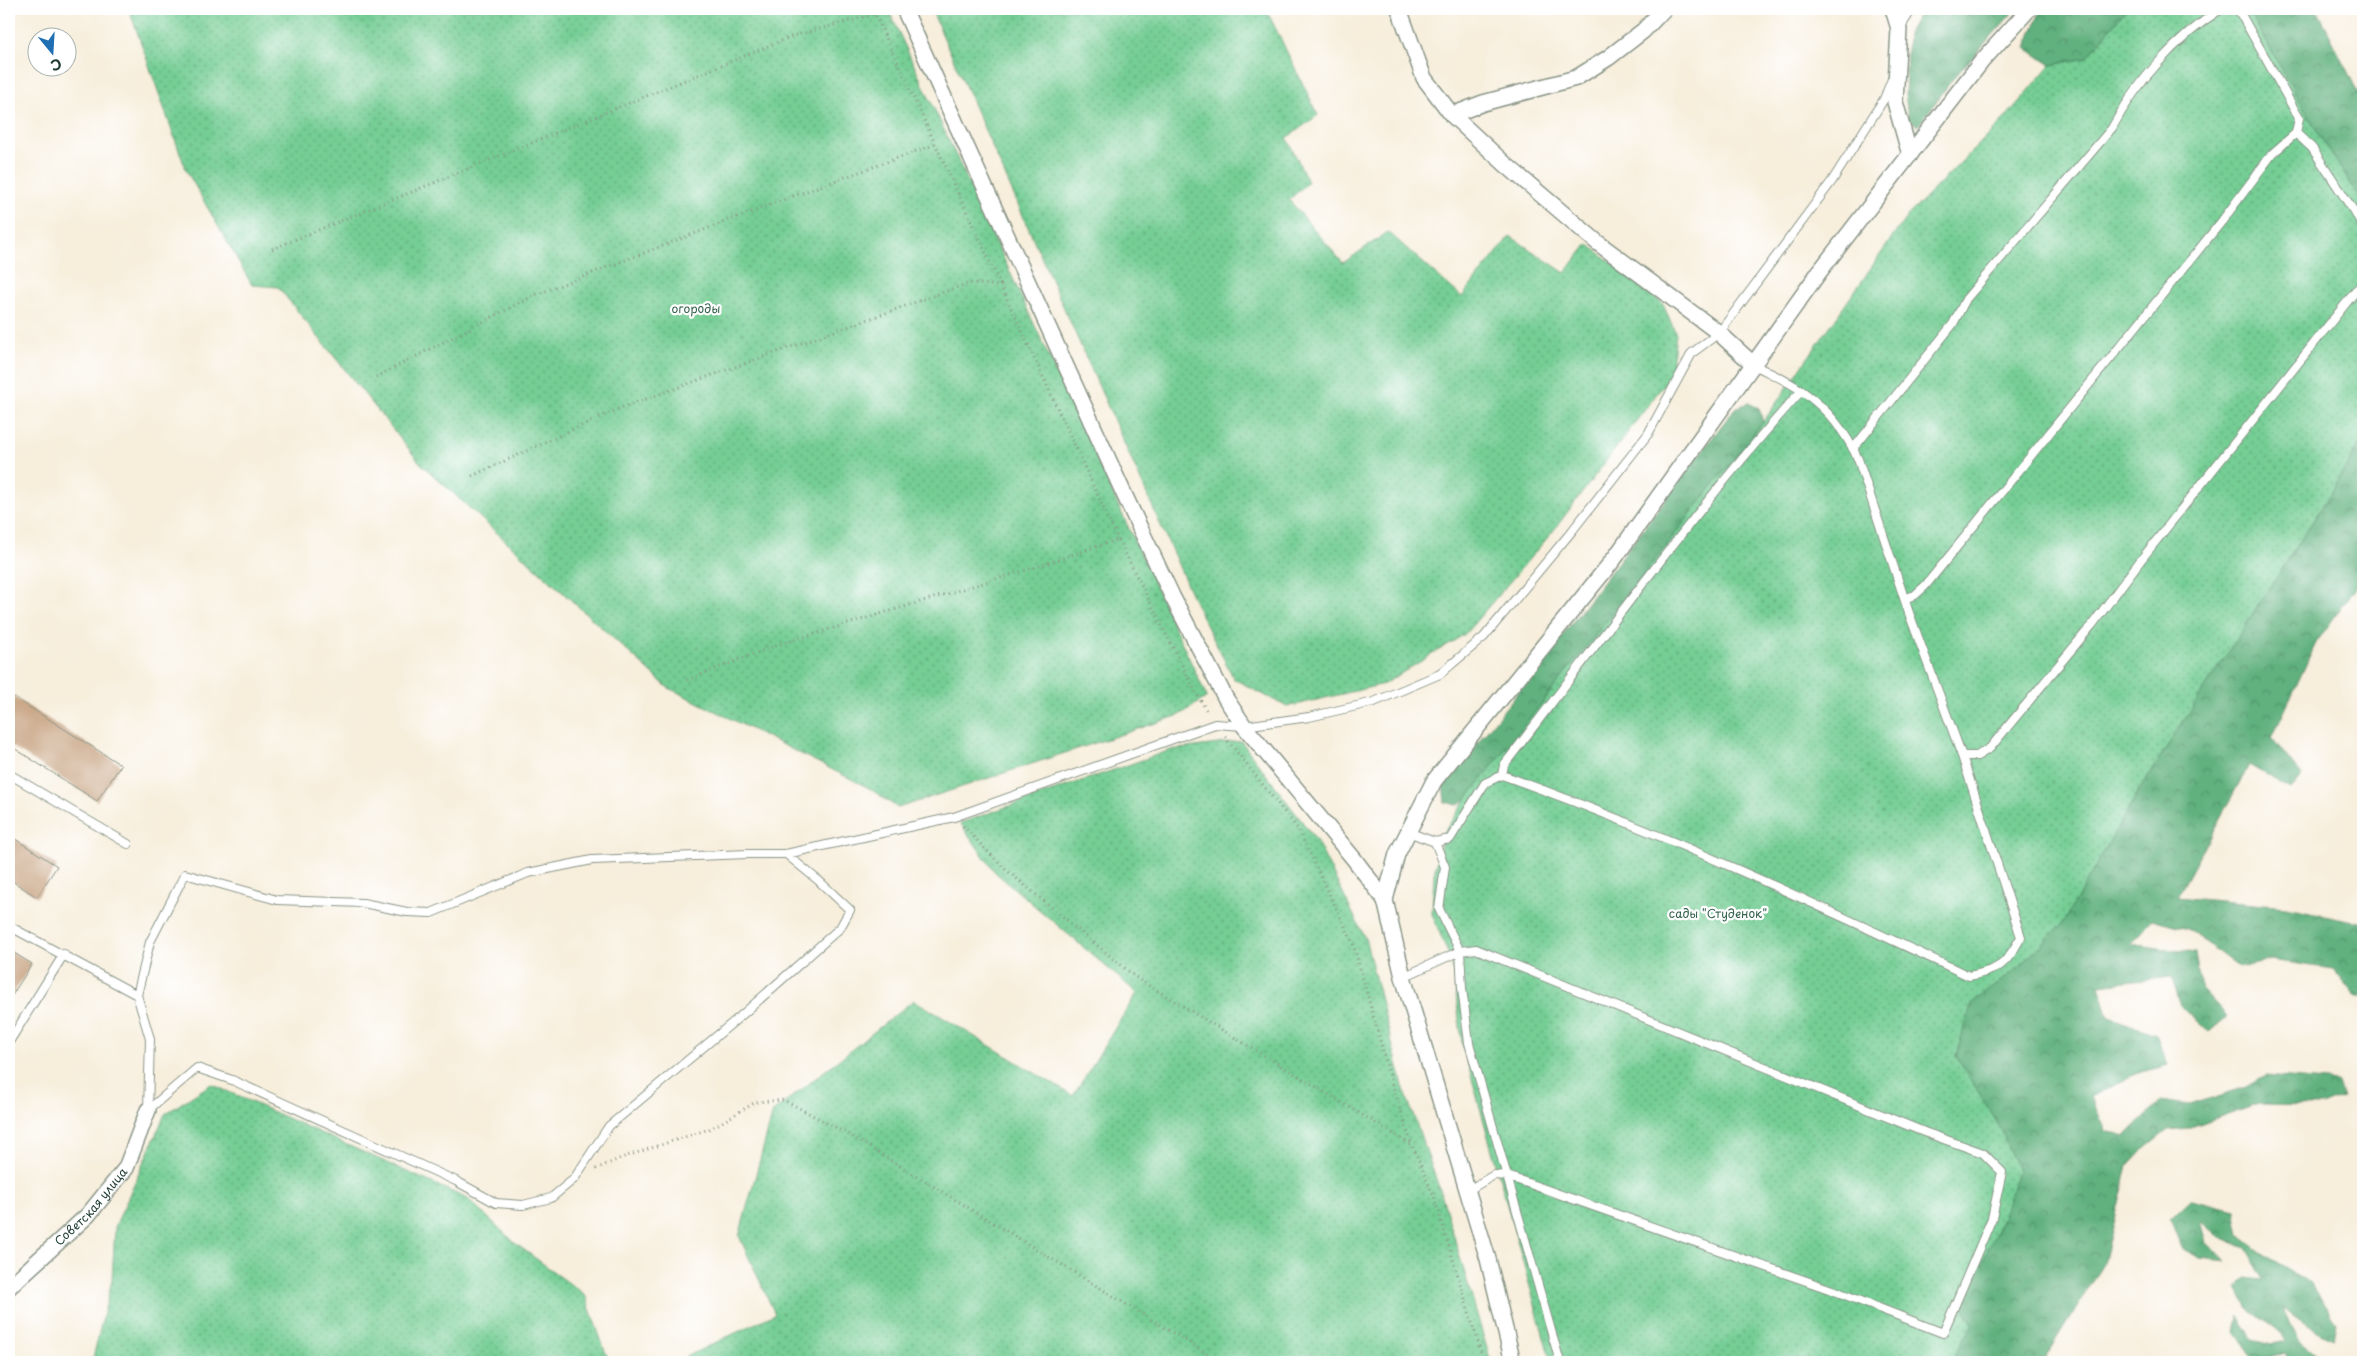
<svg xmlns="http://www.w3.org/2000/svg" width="2372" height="1371" font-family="'Playpen Sans',sans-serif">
	<defs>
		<pattern id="grass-dots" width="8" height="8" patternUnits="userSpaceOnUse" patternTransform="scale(1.25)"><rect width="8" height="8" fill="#75ce94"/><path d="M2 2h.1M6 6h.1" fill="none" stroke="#5fa87a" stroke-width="1.8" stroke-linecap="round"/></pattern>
		<pattern id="forest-crowns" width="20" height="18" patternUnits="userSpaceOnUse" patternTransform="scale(1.25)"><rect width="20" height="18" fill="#60b17e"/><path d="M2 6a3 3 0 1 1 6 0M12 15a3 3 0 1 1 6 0" fill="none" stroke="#4f9168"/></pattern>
	</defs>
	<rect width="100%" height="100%" fill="#fff"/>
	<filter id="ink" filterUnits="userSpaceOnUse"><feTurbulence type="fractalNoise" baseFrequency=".02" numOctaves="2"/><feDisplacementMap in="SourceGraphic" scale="10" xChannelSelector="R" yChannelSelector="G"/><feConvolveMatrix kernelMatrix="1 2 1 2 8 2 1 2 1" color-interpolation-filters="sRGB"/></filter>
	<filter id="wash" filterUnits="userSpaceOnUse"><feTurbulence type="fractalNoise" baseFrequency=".0096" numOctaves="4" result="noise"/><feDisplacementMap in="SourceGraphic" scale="20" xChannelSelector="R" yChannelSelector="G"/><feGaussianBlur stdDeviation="1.12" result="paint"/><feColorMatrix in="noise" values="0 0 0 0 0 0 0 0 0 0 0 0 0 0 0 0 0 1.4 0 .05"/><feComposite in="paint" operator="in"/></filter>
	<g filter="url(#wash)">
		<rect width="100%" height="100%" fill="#f7eedc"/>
		<!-- grass -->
		<path fill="url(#grass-dots)" stroke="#4a8664" d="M129,9H888L1207,697L1180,715L898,808L869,788L667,687L421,464L278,287L252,285L186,170Z
			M931,9H1266L1318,115L1287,138L1308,182L1289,200L1343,263L1388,232L1462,297L1510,236L1565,273L1588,244L1663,304L1676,334L1671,375L1554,530L1465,634L1384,684L1287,707L1234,679L1197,607Z
			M2126,9H2248L2316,129L2363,203V438L2333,490L2143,784L2061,926L2018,968L1972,1003L1956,1056L1997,1122L2018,1170L1973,1324L1950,1362H1551L1462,1043L1452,963L1432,914L1434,874L1444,832L1467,798L1763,422L1908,215L2004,119L2051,65L2087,58Z
			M1241,741L1316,840L1365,938L1403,1086L1441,1193L1491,1362H675L775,1314L739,1236L773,1112L914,1000L1073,1096L1137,993L995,872L960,823L1171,750Z
			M211,1084L468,1199L515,1243L585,1295L609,1362H92L112,1280L115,1227L165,1114Z"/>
		<!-- forest -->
		<path fill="url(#forest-crowns)" stroke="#407759" d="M1922,9H2016L1952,80L1918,126L1908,118L1905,94L1908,33Z
			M2041,9H2126L2087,58L2051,65L2026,48Z
			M2248,9H2317L2363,103V203L2316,129Z
			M1748,403L1759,408L1763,422L1467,798L1458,805L1445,802L1443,785L1532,675L1735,408Z
			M2363,438V577L2316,643L2272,738L2302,776L2291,789L2249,765L2177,897L2286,907L2363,923V996H2355L2333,969L2270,960L2238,967L2188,929L2152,919L2131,944L2195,953L2201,989L2227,1017L2209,1032L2182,1008L2171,977L2099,985L2109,1017L2156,1034L2168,1065L2135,1074L2091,1097L2106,1131L2124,1137L2161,1101L2190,1105L2246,1087L2265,1076L2337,1082L2342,1098L2322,1106L2253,1105L2188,1128L2168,1130L2143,1150L2128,1166L2104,1264L2043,1362H1950L1973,1324L1962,1306L2005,1213L2018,1170L1997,1122L1956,1056L1972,1003L2018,968L2061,926L2143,784L2333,490Z
			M2191,1199L2235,1210L2240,1236L2273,1261L2310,1283L2336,1321L2333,1339L2308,1326L2283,1308L2299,1341L2320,1356L2324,1362H2287L2286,1354L2255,1361L2235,1332L2238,1316L2253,1339L2273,1344L2286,1341L2279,1331L2248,1309L2237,1288L2246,1278L2264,1280L2246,1248L2220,1237L2201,1221L2207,1243L2226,1261L2200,1258L2181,1248L2170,1219Z"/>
		<g id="blocks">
			<!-- building -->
			<path fill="#c59f7c" d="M9,694L121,765L97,801L9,745Z
				M9,835L57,866L37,897L9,879Z
				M9,950L32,964L9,1000Z"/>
		</g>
	</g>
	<g filter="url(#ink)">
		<use href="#blocks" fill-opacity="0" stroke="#8b9688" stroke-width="1"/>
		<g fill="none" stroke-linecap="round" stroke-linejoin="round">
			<defs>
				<path id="lane" d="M2238,9L2299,118L2296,133
					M1900,28L1912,9
					M1853,449L1953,324L1966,299L2112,128C2137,81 2176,38 2221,9
					M1906,598L1915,595L1925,586L2222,221L2272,154L2296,133L2312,148L2363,225
					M1962,756H1977L1990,748L2092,625L2140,561L2363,282
					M9,774L128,844
					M1502,775L1504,765C1602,639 1695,509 1801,391
					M1408,832L1435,842L1450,839L1485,783L1502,775C1662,832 1816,904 1969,976C2001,970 2006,964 2021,937L1962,756L1909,613L1858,459C1846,432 1826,408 1802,391C1787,380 1769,373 1754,365
					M1435,842L1445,867L1439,909L1460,951L1476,949L1924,1132L1983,1153L2002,1172L1992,1218L1943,1333L1835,1291L1507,1176L1494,1175L1467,1191
					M9,926L137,995L150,1039L148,1110
					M1403,977L1460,951L1462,988L1469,1043L1560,1362
					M137,995L150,942L185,874L277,900L363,903L407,912L431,913L528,873L592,860L748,854H786L954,817L1215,724L1244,726L1309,717L1374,702L1440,674L1484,637L1572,531L1648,434L1692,353L1719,333L1832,181L1884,99L1892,79
					M9,1042L64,954
					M148,1110L197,1068L232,1080L456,1181L496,1203L523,1205L551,1198L574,1179L609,1126L743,1014L840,928L850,910L819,881L786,854"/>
				<g id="street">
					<path d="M904,9L1124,494L1173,598L1226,699L1244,726L1354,859L1385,900"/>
					<path d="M1399,9L1424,78L1452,115L1505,164L1598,243L1719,333L1754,365"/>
					<path d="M1893,9L1899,29L1895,102L1910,155"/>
					<path d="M1452,115L1483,103L1576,78L1608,58L1643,31L1664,9"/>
					<path id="s1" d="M9,1287L88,1215L126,1168L148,1110"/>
					<path d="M1513,1362L1488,1259L1403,977L1385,900L1397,854L1434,781L1614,559L1820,271L1982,61L2029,9"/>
				</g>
			</defs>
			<!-- lane casing -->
			<use href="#lane" stroke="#8b9688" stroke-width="10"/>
			<!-- street casing -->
			<use href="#street" stroke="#8b9688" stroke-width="18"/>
			<!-- path -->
			<path stroke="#8b9688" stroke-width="3" stroke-dasharray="1 4" stroke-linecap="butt" d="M272,249L793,36L875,14L1001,286
				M376,377L535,295L766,206L936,144
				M472,476L618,409L969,283L1001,286L1118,539
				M687,680L774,646L1046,564L1118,539L1194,689L1208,713
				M1225,737L1298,829L1353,943L1393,1087L1412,1145
				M963,826L1005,869L1138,979L1412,1145L1434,1197L1484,1362
				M596,1169L621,1158L712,1128L756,1102L784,1100L846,1133L1221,1362"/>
			<!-- lane -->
			<use href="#lane" stroke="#fff" stroke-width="8"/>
			<!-- street -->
			<use href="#street" stroke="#fff" stroke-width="15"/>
		</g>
	</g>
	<g text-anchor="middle" stroke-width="4.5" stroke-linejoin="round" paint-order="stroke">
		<!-- park labels -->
		<g font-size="12" fill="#34614c" stroke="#fff">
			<text x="696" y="313">огороды</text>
			<text x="1718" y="918">сады "Студенок"</text>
		</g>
		<!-- street labels -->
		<g font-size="12" fill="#1f3d34" stroke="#fff">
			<text dy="4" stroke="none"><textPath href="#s1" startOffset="115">Советская улица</textPath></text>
		</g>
	</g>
	<!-- margin -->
	<rect width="2372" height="1371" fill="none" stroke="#fff" stroke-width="30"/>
	<!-- north arrow -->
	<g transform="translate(52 52) rotate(162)"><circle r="24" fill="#ffffff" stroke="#a5b1ae"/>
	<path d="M0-4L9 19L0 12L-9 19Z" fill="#1f6fb2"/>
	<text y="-8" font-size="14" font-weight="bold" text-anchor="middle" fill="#1f3d34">С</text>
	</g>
</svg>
